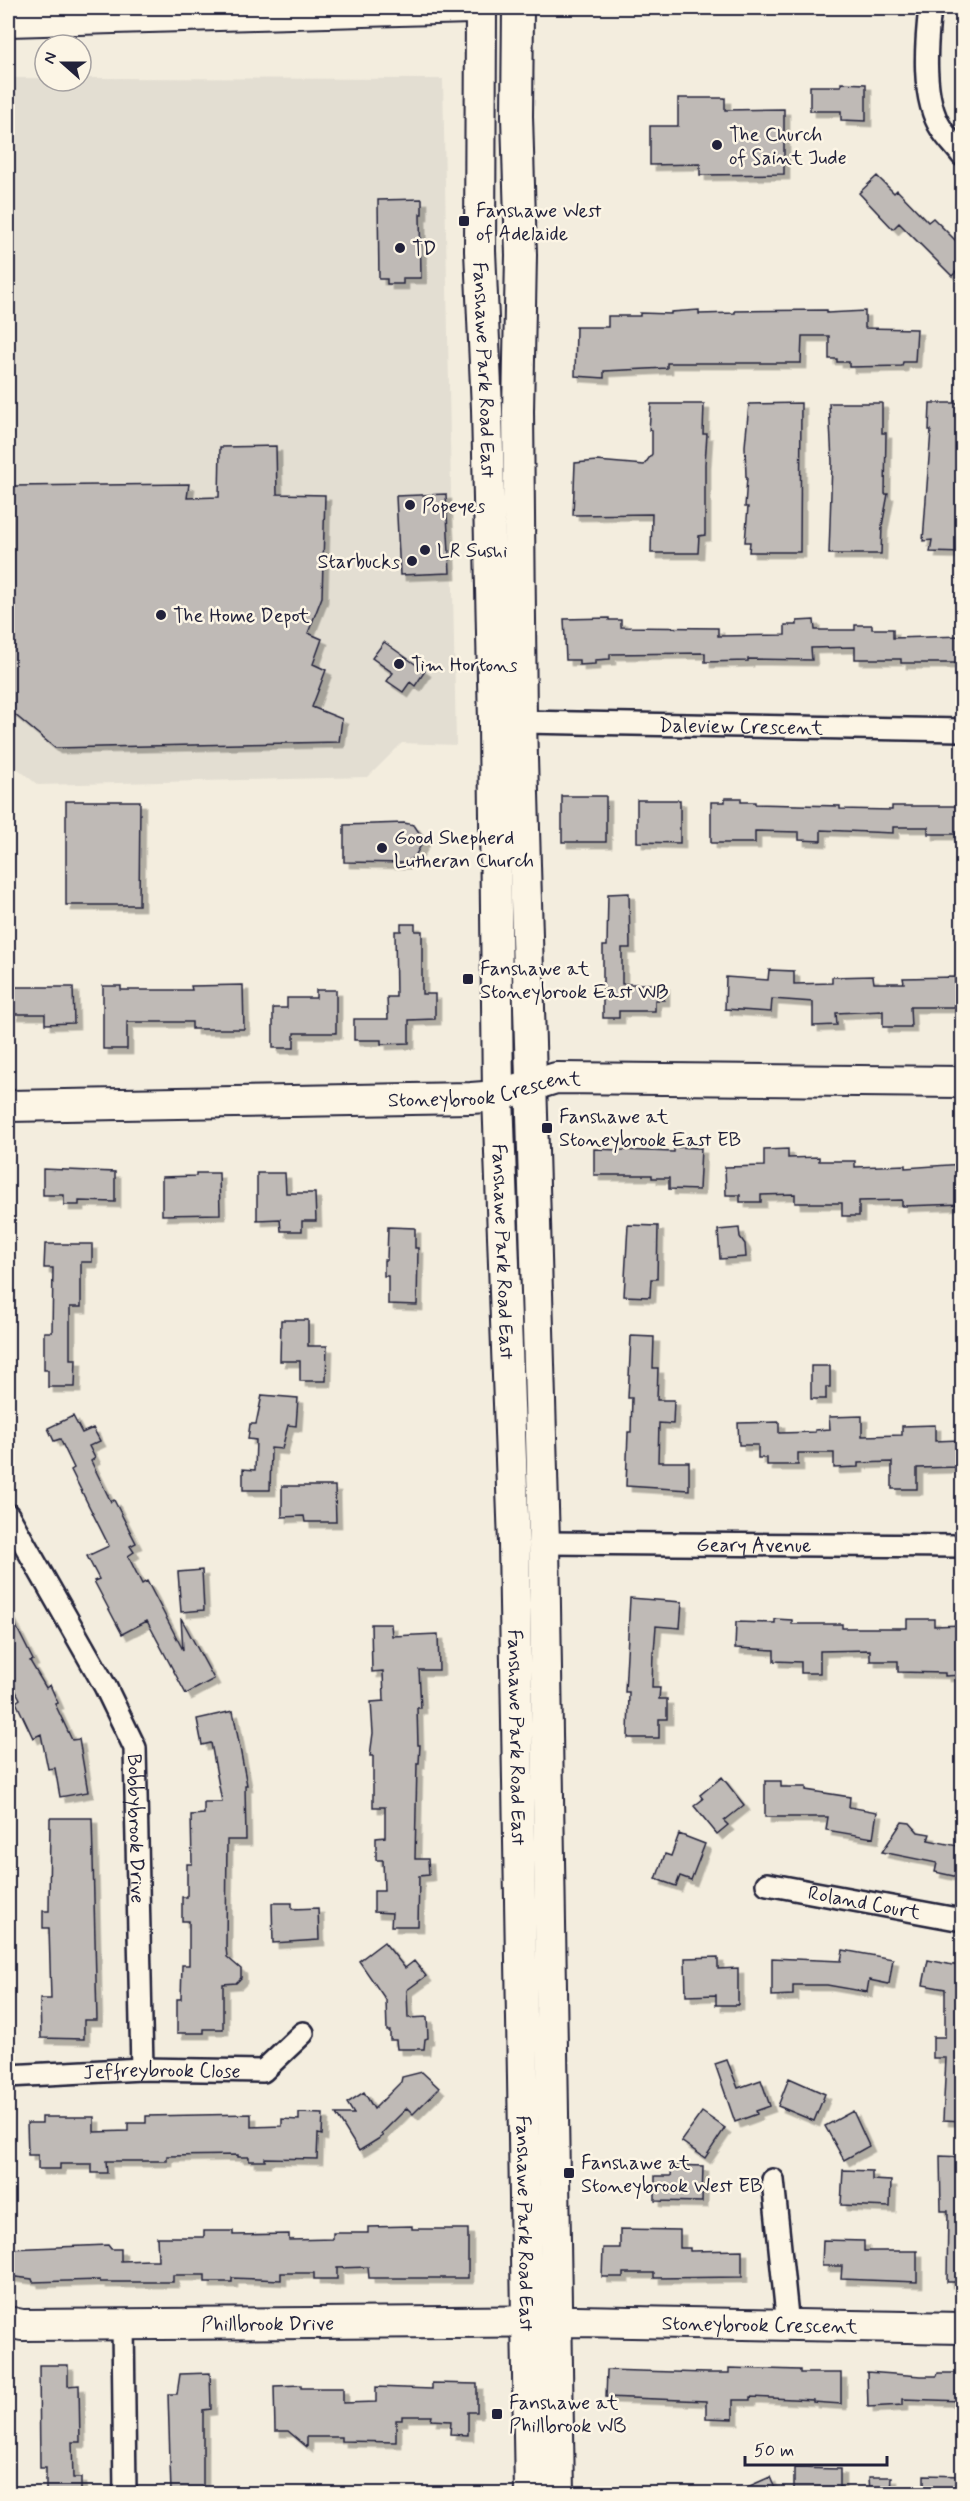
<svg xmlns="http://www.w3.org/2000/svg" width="970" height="2501" font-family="Mynerve,sans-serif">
	<defs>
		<filter id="shadow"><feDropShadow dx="5.5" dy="5.5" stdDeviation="0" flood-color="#0004"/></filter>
	</defs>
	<rect width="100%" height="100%" fill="#f3edde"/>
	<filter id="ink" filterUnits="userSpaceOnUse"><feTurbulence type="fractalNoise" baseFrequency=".0167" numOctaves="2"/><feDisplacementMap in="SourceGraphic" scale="12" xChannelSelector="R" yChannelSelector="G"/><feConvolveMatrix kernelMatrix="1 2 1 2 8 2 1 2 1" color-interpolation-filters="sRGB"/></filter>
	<g filter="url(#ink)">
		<!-- built -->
		<path fill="#e3ded2" d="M8,78H45V81H81V78L443,79L456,745L402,743L368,777L38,785L8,761Z"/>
		<!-- building -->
		<path fill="#bfbab6" stroke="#22223b" stroke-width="1.5" filter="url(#shadow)" d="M841,83L866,84V121L841,120V111H810V86H841Z
			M678,98H725V110L784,109V174L700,175V164L650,165V126H678Z
			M877,176L894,193L897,190L928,222L933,218L963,248V265L952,276L899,223L893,229L859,193Z
			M422,199V214H420L421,278H403V284H387V279H379L378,200Z
			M699,310V314L735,313V311L827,310V313L865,311V328L917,329L915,362H903L902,366L849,367V362H837V359H829V336H802L801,363H667V368L604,371V378L575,376L576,327H608V316H640V313L671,314V312Z
			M801,403L800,552H749L750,542H745L748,507H745L747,477H746L745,446L749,404Z
			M829,403H882V433H886L885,494H888L882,526L881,554H829L832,462Z
			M930,403H963V553L930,552L932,540L923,541L931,430H929Z
			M651,404H704L703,434H707L705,464V535L699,536L698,553H651L652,514L573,515L575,463L597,461L644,465L652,454V430H649Z
			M276,446L277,494L325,495L322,597L308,633L322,639L313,664L326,670L312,707L342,719L339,742L55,748L8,709V504H12V486L189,484L187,498L219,497L220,447Z
			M446,494L450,573L400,575L396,496Z
			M609,618V620H621V627L718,628V636L785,635V625H797V621L814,620L815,630H855V625H872V629H893V638L963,636V663H901V659H855V647L811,648L812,660L748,659V661L705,662V653L610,654V659L595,660V664L579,665V660H566L564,619Z
			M384,642L425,671L415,686L410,682L403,692L387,681L393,673L372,658Z
			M562,796H606V842H562Z
			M725,798H741V802H755V804L840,806V809L892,810V806H960L959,810H963V834H928V827H893V833L821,830V841L799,840V832L755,831V843H711V802H725Z
			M637,800H680V843L637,842Z
			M66,801H140L139,905H66Z
			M404,823L414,825L424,840L415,856L406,863L344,862V825Z
			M629,893L630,948H622V984H664V1000H655V1011H619V1018H603V946H607L608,894Z
			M401,924H415V931H422V994H435V1019L409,1020V1043L381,1044V1040H354V1019H388L387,997H396L395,931H401Z
			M769,970L794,971V984L832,983V977L873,976L874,983H904L903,978L955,977V1007H910L911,1027H883V1011L836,1013L837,1025L813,1026V1002L772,999L771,1012L725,1009L726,977L768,980Z
			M243,985L244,1029H192V1022H127V1049H103V986H121V990H192L191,986Z
			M13,987H73L74,1023L45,1024V1014H13Z
			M316,990H336V1033H294V1048H273V1008H287V998H316Z
			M674,1147L701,1148L699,1190L669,1189V1178H652V1175H594V1149L674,1152Z
			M788,1149V1158L819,1157V1161H855V1167L905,1165V1168L963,1164V1204L902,1206V1200L859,1201V1216H842V1203H795V1194L761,1195V1202H740V1195H726L725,1167L764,1166V1150Z
			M43,1169L115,1172V1202L79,1201V1205H64V1195H43Z
			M196,1173H219L220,1214L162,1215V1177L196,1176Z
			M257,1173H285L286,1193H315L316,1221H302V1231H281L280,1219L257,1220Z
			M628,1225L658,1226L657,1279H651L650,1297L624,1296Z
			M388,1227L415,1228V1248H418L417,1305L388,1304V1276H384V1260H387Z
			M739,1228L740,1237L745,1244L746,1257L720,1259L718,1230Z
			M45,1244H92V1262H81V1307H70V1359H76L75,1387H48V1370H44V1332H52L53,1268H44Z
			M281,1320H308V1346H327L326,1381H300V1361H280Z
			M631,1336L654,1337L653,1368H658L657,1400H674L673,1424L659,1423L658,1462H689V1490L626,1486L628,1432H631L632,1398H628Z
			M811,1366H830V1387H826V1399H811Z
			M262,1395L298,1398L296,1426L288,1425L282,1449L271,1448L270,1490H243V1469L255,1470L256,1440L248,1439L250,1424H256Z
			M73,1416L82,1433L93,1428L100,1441L89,1446L95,1458L91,1461L111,1502L114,1500L136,1543L130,1546L134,1552L128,1556L142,1584L147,1581L183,1650L181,1618L214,1679L186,1694L147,1621L122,1634L94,1581L99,1579L87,1556L109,1546L71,1470L74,1468L60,1439L54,1441L48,1428Z
			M862,1416V1436L902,1435V1426L935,1425V1441L959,1440V1467L917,1468V1489H892V1462L858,1463V1467L834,1468V1453H798V1465H767V1458H758V1445H739L738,1423L779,1422V1433L815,1432V1430L830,1429L829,1417Z
			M282,1486H335L336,1522H305L304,1516L282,1517Z
			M202,1570L204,1610L181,1612L178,1572Z
			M630,1598L682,1602L680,1628L656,1626L654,1652H653L652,1688H660L659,1699H667V1719H659V1738H628L629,1692H625Z
			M8,1610L33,1660L30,1661L46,1688L50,1685L58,1703L55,1704L72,1740L79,1739L88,1792L60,1797L55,1768L48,1769L41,1734L33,1738L16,1702L20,1699L8,1676Z
			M775,1619L792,1620V1624H842V1628H907V1619H934V1626L963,1625V1675L945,1676V1673L898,1672V1661H870V1650L820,1651V1673H801V1662L774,1661V1650L735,1648L736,1622L775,1623Z
			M371,1624H391L392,1636L438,1634L439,1670H419L421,1708H417L418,1745H420L419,1763H417L415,1859H428L429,1875L419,1876L418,1926H391L392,1913L374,1912V1891H384L383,1860H376V1838L385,1837V1807H373V1756H370L373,1733L371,1702L384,1701L383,1671L372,1672Z
			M233,1711L247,1785H245L246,1840H227L226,1947L227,1957L241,1969V1978L236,1983L223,1984V2029H204V2033H177V1999H181L182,1965H189V1921H182V1897H187V1864H192L191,1815L204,1814V1802H222L211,1743L202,1745L197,1719Z
			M722,1777L744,1805L724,1821L728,1825L717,1834L694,1806L703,1799L700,1795Z
			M765,1781H781V1787H806V1790L850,1797L849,1807L877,1812L873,1838L826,1830L828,1817H765Z
			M50,1818H92L97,2020H84V2039L41,2038L40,1999H51L49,1928H43V1911H49Z
			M902,1822L910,1823L918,1832L930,1834L928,1840L963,1847V1878L935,1872L937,1863L882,1852Z
			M679,1834L705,1844L691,1880L680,1876L676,1886L656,1879L665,1854L671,1856Z
			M272,1903H292V1909L318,1908L319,1940L273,1943Z
			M384,1942L405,1968L414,1961L426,1976L407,1990L408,2018L427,2017L428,2038L425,2039L424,2049H397L396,2040H390V2031H387L386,2000L359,1961Z
			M843,1950L893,1959L889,1984L869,1980L867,1992L827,1985H793V1995L772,1996V1958L841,1961Z
			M718,1957V1969L738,1968V2005H716V1995L686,1996L685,1958Z
			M928,1960L963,1967V2121L943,2120L946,2058H933V2037H945V1989L923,1985Z
			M727,2060L738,2088L761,2080L770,2106L756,2111L757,2114L735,2122L715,2064Z
			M422,2072L439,2088L413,2114L407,2108L381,2134L383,2136L359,2151L336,2114H354L347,2103L364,2092L374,2109L401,2082L402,2077Z
			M789,2078L825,2094L814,2121L778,2106Z
			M853,2111L869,2146L844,2160L825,2126Z
			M702,2112L725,2128L705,2158L681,2141Z
			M299,2113L323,2114L322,2135L318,2134L317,2159L265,2158V2161H249V2157H238V2155L167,2156V2161H106L107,2173H92V2164H60V2169H38V2155H28L27,2123H42V2117H94V2132L128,2131V2123H146V2116L251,2114V2127L282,2126V2119L299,2120Z
			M940,2156L963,2157V2282H947L948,2211H941Z
			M672,2165L703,2166L702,2202L655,2201V2176H671Z
			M843,2170L872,2171V2180L891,2181L890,2207L841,2205Z
			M412,2226V2229H468V2278H369L368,2267L337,2268V2279H314V2273H281V2280L232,2278V2282H205V2275H173V2282H100V2280L33,2282L32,2279L8,2276V2249L108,2245L111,2249H121V2261L150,2260H158L157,2237H204V2231H233V2235L289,2234V2240L333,2239V2233H368V2227Z
			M620,2229L680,2230V2248H690V2251L742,2250V2277L654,2278V2273H623V2277H602L603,2248H620Z
			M823,2240L864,2241V2251H917V2282L841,2279L842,2266H822Z
			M39,2365H68V2386L79,2385L80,2442H72L73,2478H81V2493H46V2468H40Z
			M729,2368L800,2370V2373H841V2404L813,2402V2400L750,2397V2400H733V2419L706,2418V2401L606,2397L607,2370L706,2373H729Z
			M867,2372L921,2376H937L938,2373H962V2401L903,2399V2405L868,2407Z
			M210,2373L211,2409L203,2410V2493H171L168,2394H177L180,2374Z
			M432,2383L477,2384V2412H468V2435L450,2434L451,2421L431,2420L432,2416H402V2420H396V2442L341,2441V2437H307V2447L288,2431H275L274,2386L301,2385V2388H343V2403L376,2402V2387L432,2389Z
			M794,2468L840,2469V2493H794Z
			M924,2475L963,2476V2493H924Z
			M770,2477L777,2493H734Z
			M869,2477H892L891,2493H870Z"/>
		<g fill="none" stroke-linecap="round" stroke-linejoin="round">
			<defs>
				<g id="street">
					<path d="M930,8C926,43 921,99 942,130C948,139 956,147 962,155"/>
					<path id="s1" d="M521,722L962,730"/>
					<path id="s2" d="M8,1515L105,1686L135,1748L142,2069"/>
					<path id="s3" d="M544,1543L962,1546"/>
					<path id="s4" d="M767,1884L962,1920"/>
					<path id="s5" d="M8,2076L142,2069L263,2071L303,2033"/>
					<path d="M773,2180L788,2326"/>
					<path d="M123,2324L125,2494"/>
				</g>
				<g id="secondary">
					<path id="s6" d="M481,8L480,251L487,409L494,723L498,1096L514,1544L530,2494"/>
					<path d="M518,8L517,116L521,255L518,411L521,722L544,1543L559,2494"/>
					<path d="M8,21L471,8"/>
					<path id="s7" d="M8,1106L471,1098L498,1096L556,1078L962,1082"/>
					<path id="s8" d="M8,2322L22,2325L576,2321L962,2328"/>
				</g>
			</defs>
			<!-- street casing -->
			<use href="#street" stroke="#22223b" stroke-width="26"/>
			<!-- secondary casing -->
			<use href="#secondary" stroke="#22223b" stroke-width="34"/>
			<!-- street -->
			<use href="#street" stroke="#fcf5e5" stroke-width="21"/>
			<!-- secondary -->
			<use href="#secondary" stroke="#fcf5e5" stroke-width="30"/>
		</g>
	</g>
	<!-- markers -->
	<g fill="#22223b" stroke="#fcf5e5" stroke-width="2">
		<circle cx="717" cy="145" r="6"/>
		<rect x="458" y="215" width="12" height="12" rx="3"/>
		<circle cx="400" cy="248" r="6"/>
		<circle cx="410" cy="505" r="6"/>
		<circle cx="425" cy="550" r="6"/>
		<circle cx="412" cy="561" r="6"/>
		<circle cx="161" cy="615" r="6"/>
		<circle cx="399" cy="664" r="6"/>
		<circle cx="382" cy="848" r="6"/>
		<rect x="462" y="973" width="12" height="12" rx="3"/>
		<rect x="541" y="1122" width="12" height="12" rx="3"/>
		<rect x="563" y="2167" width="12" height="12" rx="3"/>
		<rect x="491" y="2408" width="12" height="12" rx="3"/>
	</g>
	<g text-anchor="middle" stroke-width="5" stroke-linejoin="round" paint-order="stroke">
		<!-- poi labels -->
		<g font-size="20" fill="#22223b" stroke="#fcf5e5" text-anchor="start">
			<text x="729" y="141">The Church<tspan x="729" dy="23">of Saint Jude</tspan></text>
			<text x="476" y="217">Fanshawe West<tspan x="476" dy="23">of Adelaide</tspan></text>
			<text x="412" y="255">TD</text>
			<text x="422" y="512">Popeyes</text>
			<text x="437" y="557">LR Sushi</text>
			<text x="400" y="568" text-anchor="end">Starbucks</text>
			<text x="173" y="622">The Home Depot</text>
			<text x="411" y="671">Tim Hortons</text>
			<text x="394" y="844">Good Shepherd<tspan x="394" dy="23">Lutheran Church</tspan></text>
			<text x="480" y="975">Fanshawe at<tspan x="480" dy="23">Stoneybrook East WB</tspan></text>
			<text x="559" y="1123">Fanshawe at<tspan x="559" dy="23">Stoneybrook East EB</tspan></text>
			<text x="581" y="2169">Fanshawe at<tspan x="581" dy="23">Stoneybrook West EB</tspan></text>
			<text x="509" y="2409">Fanshawe at<tspan x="509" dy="23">Phillbrook WB</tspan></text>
		</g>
		<!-- street labels -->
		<g font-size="20" fill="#22223b" stroke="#fcf5e5">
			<text dy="7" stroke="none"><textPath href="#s6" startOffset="362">Fanshawe Park Road East</textPath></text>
			<text dy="7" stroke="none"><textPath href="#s1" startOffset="220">Daleview Crescent</textPath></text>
			<text dy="7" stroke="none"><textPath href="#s7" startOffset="478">Stoneybrook Crescent</textPath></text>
			<text dy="7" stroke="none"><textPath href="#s6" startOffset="1244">Fanshawe Park Road East</textPath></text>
			<text dy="7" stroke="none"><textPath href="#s3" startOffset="210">Geary Avenue</textPath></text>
			<text dy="7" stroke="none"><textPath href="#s6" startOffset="1730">Fanshawe Park Road East</textPath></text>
			<text dy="7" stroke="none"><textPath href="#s2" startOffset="346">Bobbybrook Drive</textPath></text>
			<text dy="7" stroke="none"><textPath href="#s4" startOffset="99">Roland Court</textPath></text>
			<text dy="7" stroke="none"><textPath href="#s5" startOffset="154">Jeffreybrook Close</textPath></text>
			<text dy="7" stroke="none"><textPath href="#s6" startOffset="2216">Fanshawe Park Road East</textPath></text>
			<text dy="7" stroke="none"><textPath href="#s8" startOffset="260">Phillbrook Drive</textPath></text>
			<text dy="7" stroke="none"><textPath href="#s8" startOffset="752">Stoneybrook Crescent</textPath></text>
		</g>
	</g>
	<!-- margin -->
	<rect width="970" height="2501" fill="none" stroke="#fcf5e5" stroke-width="30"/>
	<rect x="15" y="15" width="940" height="2471" fill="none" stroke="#22223b" stroke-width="2" filter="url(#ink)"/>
	<!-- north arrow -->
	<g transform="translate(63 63) rotate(291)"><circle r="28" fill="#fcf5e5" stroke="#a5a1a1" stroke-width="1.5"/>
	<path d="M0-4.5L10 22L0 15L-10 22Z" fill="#22223b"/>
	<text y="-9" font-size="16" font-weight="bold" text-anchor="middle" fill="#22223b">N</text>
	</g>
	<!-- scale -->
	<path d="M745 2456v9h142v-9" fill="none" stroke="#22223b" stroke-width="3"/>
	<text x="754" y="2456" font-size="18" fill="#22223b" stroke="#fcf5e5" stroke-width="4.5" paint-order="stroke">50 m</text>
</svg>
